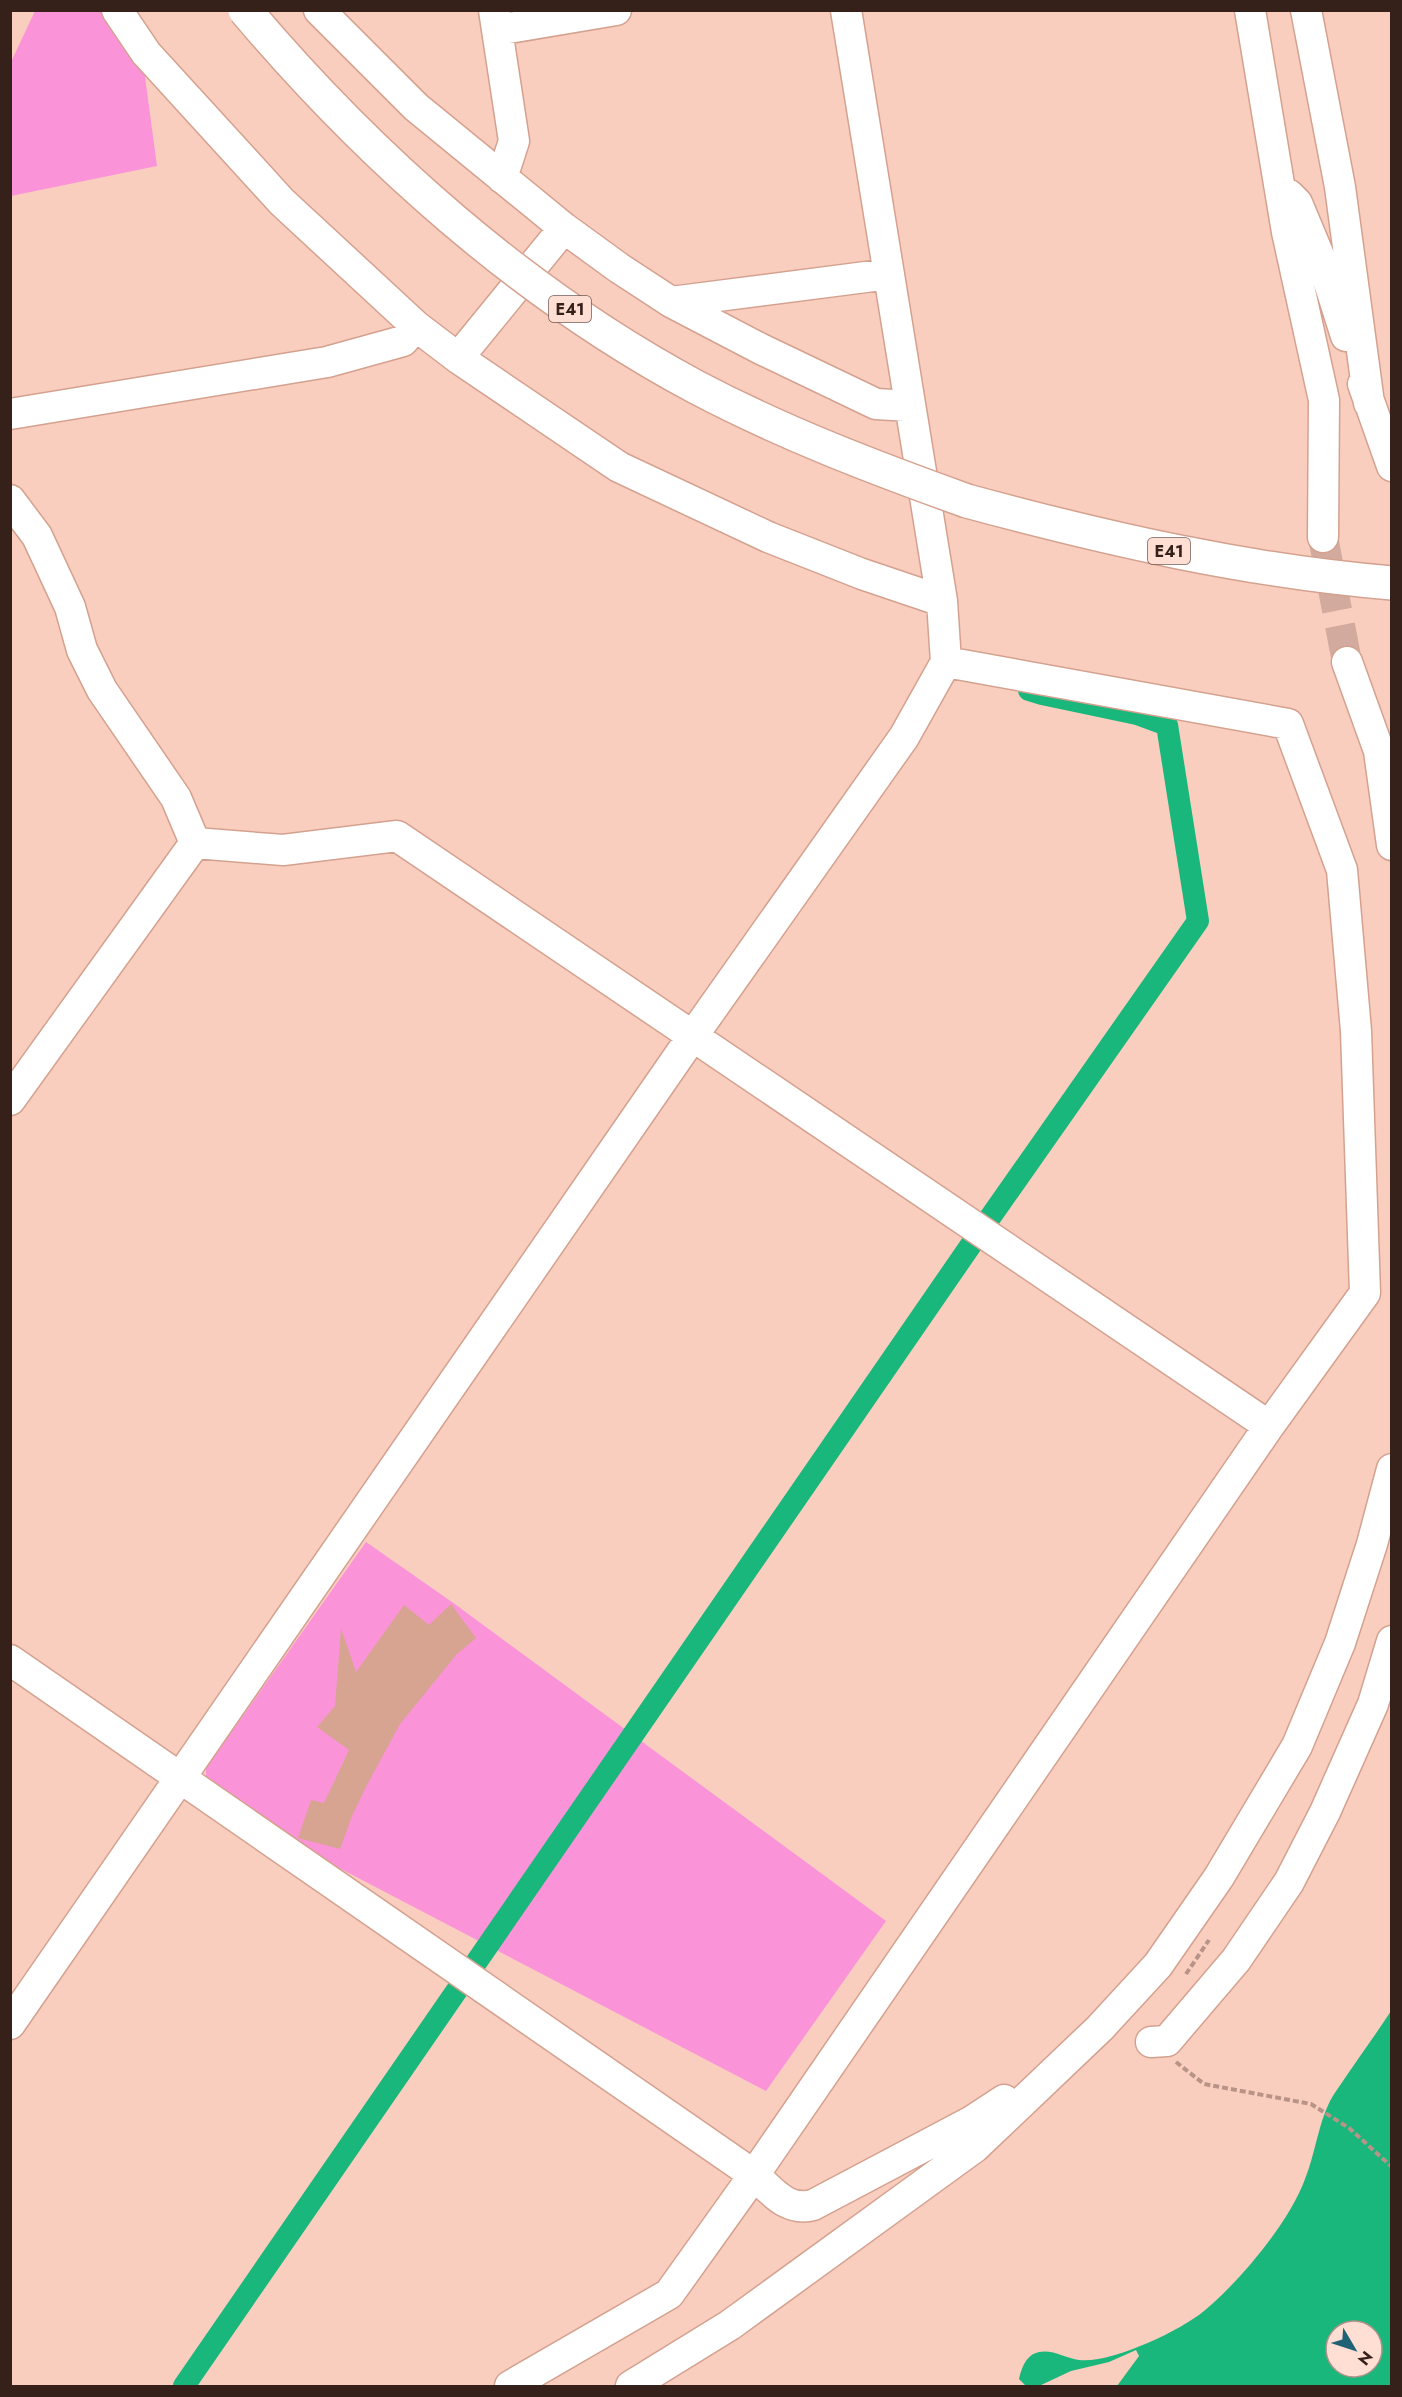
<svg xmlns="http://www.w3.org/2000/svg" width="1402" height="2397" font-family="Jost,sans-serif">
	<rect width="100%" height="100%" fill="#f9cebf"/>
	<!-- green -->
	<path fill="#fb93d9" d="M35,11H100L143,62L157,166L11,196L10,64Z
		M366,1542L452,1602L886,1921L766,2091L318,1857L206,1780V1768Z"/>
	<!-- water -->
	<path fill="#19b77b" fill-rule="evenodd" d="M1391,2011V2386H1117L1139,2356L1136,2350L1109,2362L1071,2371L1039,2386H1026L1019,2379C1022,2367 1026,2355 1039,2352C1052,2349 1066,2358 1079,2360C1110,2364 1180,2331 1204,2311C1240,2281 1289,2223 1305,2179C1315,2154 1318,2125 1330,2101C1334,2093 1340,2086 1345,2078C1360,2056 1376,2034 1391,2011ZM1336,2331H1372V2367H1336Z"/>
	<g fill="none" stroke-linecap="round" stroke-linejoin="round">
		<!-- canal -->
		<path stroke="#19b77b" stroke-width="22" d="M184,2386L975,1239L1198,921L1167,725L1137,714L1042,694L1029,690"/>
	</g>
	<!-- building -->
	<path fill="#d8a492" d="M451,1604L476,1638L457,1654L400,1724L367,1785L352,1816L340,1849L298,1838L311,1800L324,1803L349,1750L317,1727L335,1706L341,1628L356,1672L404,1605L429,1625Z"/>
	<g fill="none" stroke-linecap="round" stroke-linejoin="round">
		<!-- minor-tunnel -->
		<path stroke="#d2ab9e" stroke-width="30" stroke-dasharray="30 15" stroke-linecap="butt" d="M1323,537L1347,662"/>
		<defs>
			<path id="minor" d="M117,10L146,53L282,202L416,326L458,358L619,467L768,537L862,574L942,601
				M319,10L416,107L564,228L619,268L671,302L761,349L876,404L910,406
				M494,10L514,141L502,178
				M1250,10L1287,232L1324,400L1323,537
				M1306,10L1340,187L1369,403
				M497,30L616,10
				M1289,195L1297,203L1325,270L1346,336
				M671,302L889,274
				M458,358L564,228
				M1363,384L1392,466
				M10,414L327,362L403,341L416,326
				M10,500L37,536L70,607L82,650L102,690L176,798L195,843
				M1347,662L1379,751L1392,845
				M195,843L283,850L397,836C687,1034 979,1228 1269,1426
				M10,1100L195,843
				M10,1660L754,2175C772,2191 787,2212 813,2205L972,2121L1004,2100
				M10,2024L692,1037L904,737L946,662L942,601L846,10
				M1151,2042L1167,2041L1236,1960L1289,1882L1325,1812L1373,1704L1392,1641
				M510,2386L669,2294L754,2175L1269,1426L1365,1293L1356,1031L1342,870L1288,724L946,662
				M631,2386L730,2325L975,2147L1100,2028L1158,1965L1219,1877L1297,1746L1340,1643L1372,1544L1392,1469"/>
			<path id="highway" d="M967,501C1107,539 1247,571 1392,583"/>
		</defs>
		<!-- minor casing -->
		<use href="#minor" stroke="#d5a18f" stroke-width="33"/>
		<!-- highway casing -->
		<use href="#highway" stroke="#d5a18f" stroke-width="36"/>
		<!-- path -->
		<path stroke="#b89488" stroke-width="4" stroke-dasharray="6 3" stroke-linecap="butt" d="M1186,1974L1209,1940
			M1176,2062L1204,2084L1311,2104L1349,2128L1392,2167"/>
		<!-- minor -->
		<use href="#minor" stroke="#fff" stroke-width="30"/>
		<!-- highway -->
		<use href="#highway" stroke="#fff" stroke-width="33"/>
		<defs>
			<path id="highway-bridge" d="M245,10C370,158 524,295 696,387C783,433 875,468 967,501"/>
		</defs>
		<!-- highway-bridge casing -->
		<use href="#highway-bridge" stroke="#d5a18f" stroke-width="36" stroke-linecap="butt"/>
		<!-- highway-bridge -->
		<use href="#highway-bridge" stroke="#fff" stroke-width="33"/>
	</g>
	<g text-anchor="middle" stroke-width="6" stroke-linejoin="round" paint-order="stroke">
		<!-- shield labels -->
		<g fill="#ffded3" stroke="#725a52" stroke-width="1.5">
			<rect x="549" y="296" width="42" height="26" rx="4.5"/>
			<rect x="1148" y="538" width="42" height="26" rx="4.5"/>
		</g>
		<g font-size="16" font-weight="bold" fill="#35211a">
			<text x="570" y="315">E41</text>
			<text x="1169" y="557">E41</text>
		</g>
	</g>
	<!-- border -->
	<rect width="1402" height="2397" fill="none" stroke="#35211a" stroke-width="24"/>
	<!-- north arrow -->
	<g transform="translate(1354 2349) rotate(129)"><circle r="28" fill="#ffded3" stroke="#ae9289" stroke-width="1.5"/>
	<path d="M0-4.5L10 22L0 15L-10 22Z" fill="#1f6275"/>
	<text y="-9" font-size="16" font-weight="bold" text-anchor="middle" fill="#35211a">N</text>
	</g>
</svg>
